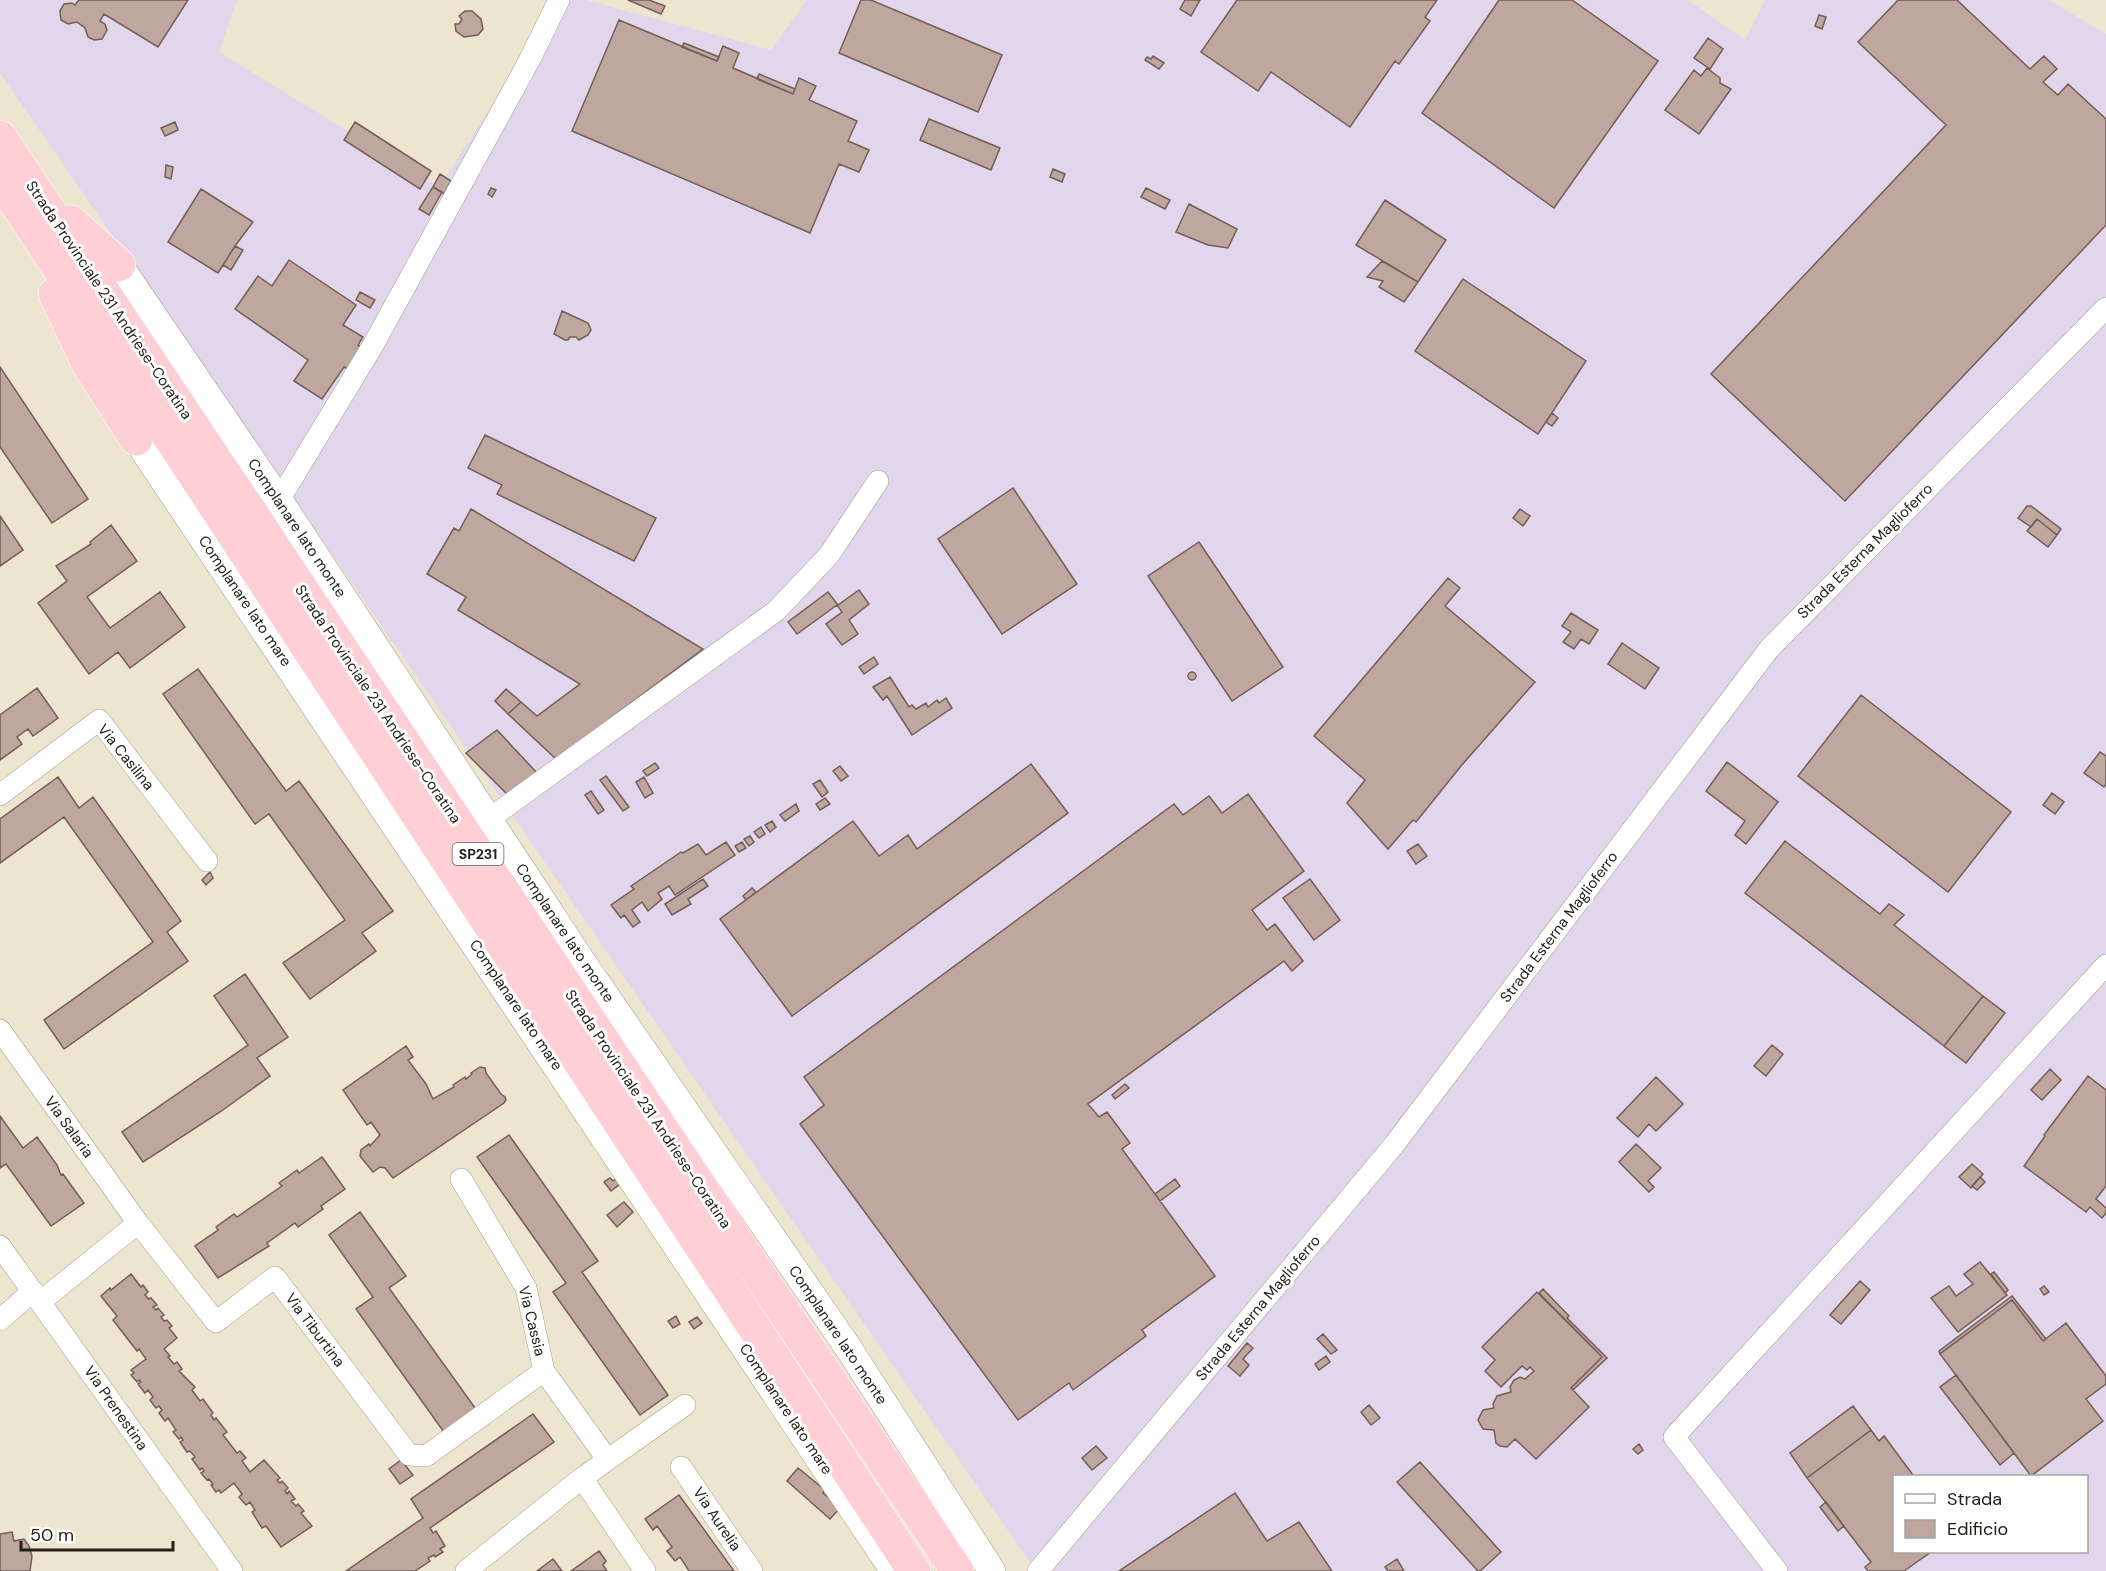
<svg xmlns="http://www.w3.org/2000/svg" width="2106" height="1571" font-family="'DM Sans',sans-serif">
	<rect width="100%" height="100%" fill="#ede5cf"/>
	<!-- industrial -->
	<path fill="#e1d6eb" fill-rule="evenodd" d="M0,0H237L219,52L439,187L561,0H585L771,50L807,0H1688L1745,40L1765,0H2049L2106,34V1571H1036L787,1213L0,73ZM1894,1476H2086V1552H1894Z"/>
	<!-- building -->
	<path fill="#bfa7a0" stroke="#735e57" stroke-width="1.5" d="M79,0H188L158,47L104,14L100,21L105,24L107,30L102,39L94,40L88,37L85,28L77,22L68,24L61,20L60,11L64,4L72,3L75,5Z
		M628,0H649L665,6L661,14Z
		M861,0H871L1002,55L978,112L839,53Z
		M1185,0H1200L1191,16L1180,9Z
		M1237,0H1437L1425,17L1430,21L1399,64L1395,61L1350,127L1271,72L1258,91L1201,52Z
		M1499,0H1572L1658,61L1554,208L1422,113Z
		M1898,0H1957L2030,69L2044,56L2057,69L2043,82L2058,95L2068,84L2106,119V225L1845,501L1711,374L1946,125L1858,42Z
		M465,11H472L481,19L483,29L478,35L464,37L456,31L455,24H459L462,19L459,16Z
		M1819,15L1826,17L1822,29L1815,26Z
		M619,20L717,61L723,46L739,53L733,68L793,94L799,78L816,86L809,100L857,121L848,141L869,150L859,172L839,164L810,233L572,131Z
		M1708,38L1723,49L1710,69L1694,58Z
		M684,43L719,57L717,61L682,47Z
		M1153,56L1164,63L1159,69L1145,60L1147,57L1151,59Z
		M1707,68L1720,78V83L1731,89L1699,134L1665,110L1694,70L1701,76Z
		M759,74L795,89L793,94L757,79Z
		M929,119L1000,148L991,170L920,140Z
		M175,122L178,130L165,136L161,128Z
		M355,122L431,171L420,189L344,140Z
		M166,165L173,167L171,179L165,177Z
		M1053,169L1065,174L1062,182L1050,177Z
		M440,174L451,181L444,194L433,187Z
		M433,187L442,192L429,215L419,209Z
		M491,188L496,190L492,197L488,194Z
		M1146,188L1170,200L1165,209L1141,197Z
		M201,189L253,222L235,246L218,273L168,242Z
		M1385,200L1446,240L1418,282L1356,245Z
		M1189,204L1237,229L1228,248L1208,245L1176,232Z
		M235,246L243,250L231,270L223,265Z
		M289,260L356,305L343,325L363,337L358,345L361,347L348,369L344,367L322,399L294,381L308,360L235,309L258,276L272,286Z
		M1382,261L1418,282L1404,302L1379,287L1383,281L1367,277Z
		M1463,279L1586,361L1538,434L1415,351Z
		M360,292L375,300L370,308L356,300Z
		M562,311L588,323L591,330L588,335L579,340L576,337H570L568,340H565L554,334Z
		M0,367L88,499L52,523L0,447Z
		M1552,413L1558,418L1552,426L1546,422Z
		M485,435L656,518L634,561L497,494L502,485L468,468Z
		M1013,488L1077,584L1002,634L938,539Z
		M2027,506H2031L2061,529L2057,535L2037,519L2031,527L2018,518Z
		M471,509L703,649L556,759L508,714L521,702L537,716L580,684L458,610L466,597L427,574L454,528L459,531Z
		M1520,509L1530,516L1523,526L1513,518Z
		M0,516L23,550L0,566Z
		M2037,519L2057,535L2048,547L2027,531Z
		M111,525L137,561L87,597L110,628L160,592L185,627L130,668L118,652L89,674L38,603L67,581L56,566L91,544L90,542Z
		M1199,542L1283,667L1232,701L1148,576Z
		M1448,578L1460,588L1445,606L1535,682L1461,766L1416,822L1413,820L1388,849L1347,803L1365,780L1314,736Z
		M859,590L869,604L849,620L858,634L842,645L826,624L842,612L837,605L797,634L788,622L828,592L838,605Z
		M1571,613L1598,630L1589,644L1581,639L1574,649L1563,642L1571,632L1562,626Z
		M1622,643L1659,668L1645,689L1608,664Z
		M874,657L878,664L864,674L859,667Z
		M198,669L286,791L299,781L393,911L362,933L376,951L310,999L283,963L345,920L269,814L255,824L163,694Z
		M1188 676a4 4 0 1 1 8 0a4 4 0 1 1-8 0Z
		M890,677L909,707L912,705L916,709L926,703L928,707L937,700L939,703L946,698L952,708L912,735L887,696L883,700L873,687Z
		M37,688L58,718L33,736L28,729L17,737L22,744L0,760V715Z
		M506,689L521,702L508,714L495,701Z
		M1861,695L2011,812L1948,892L1798,776Z
		M497,730L538,774L507,794L466,753Z
		M2100,752L2106,756V784L2104,787L2084,773Z
		M1727,762L1778,802L1746,844L1735,835L1745,821L1706,791Z
		M655,763L659,768L647,776L643,771Z
		M1031,764L1068,813L792,1016L720,919L853,821L879,856L908,835L917,849Z
		M840,766L848,776L841,781L833,771Z
		M606,776L629,807L623,811L600,780Z
		M58,777L79,808L93,797L181,921L167,932L188,961L64,1049L44,1020L153,942L64,817L0,863V819Z
		M644,777L653,793L645,798L636,782Z
		M820,780L828,792L822,797L813,784Z
		M591,791L604,810L598,814L585,795Z
		M2052,793L2064,802L2055,814L2043,805Z
		M1248,794L1304,871L1252,910L1267,930L1275,924L1303,961L1292,971L1284,961L1088,1104L1099,1117L1107,1112L1130,1143L1122,1149L1215,1276L1142,1330L1146,1336L1073,1390L1069,1383L1018,1420L800,1124L824,1105L804,1077L1174,804L1183,815L1209,796L1222,813Z
		M825,798L830,804L820,810L816,804Z
		M796,804L799,811L785,821L780,815Z
		M772,821L776,827L770,832L765,825Z
		M761,827L765,834L759,838L754,832Z
		M750,836L754,842L749,846L744,839Z
		M1785,841L1880,914L1889,904L1904,915L1894,925L1983,996L1944,1046L1745,893Z
		M726,842L735,855L675,895L669,886L658,893L662,899L648,911L642,902L632,910L640,922L633,927L624,915L621,918L611,905L634,889L631,886L681,852L683,853L698,844L706,855Z
		M742,842L746,848L739,852L735,846Z
		M1418,844L1427,856L1416,864L1407,851Z
		M210,872L213,878L206,885L202,880Z
		M703,879L708,886L688,899L691,904L672,915L665,904Z
		M1310,879L1340,920L1314,940L1283,898Z
		M752,888L756,892L746,900L743,896Z
		M245,974L288,1037L257,1058L270,1076L220,1112L143,1162L122,1132L248,1045L214,996Z
		M1983,996L2005,1013L1966,1063L1944,1046Z
		M1772,1045L1783,1054L1766,1076L1754,1066Z
		M406,1046L413,1057L408,1060L426,1084L433,1099L454,1087L453,1085L465,1077L466,1079L472,1074L471,1073L480,1067L485,1068L486,1073L501,1094L505,1097L506,1100L504,1103L393,1178L385,1168L380,1167L373,1172L360,1156L361,1150L369,1144L370,1146L380,1135L371,1122L367,1125L343,1090Z
		M2050,1069L2061,1080L2042,1100L2031,1090Z
		M2088,1076L2106,1090V1186L2096,1199L2106,1208V1213L2102,1218L2090,1207L2086,1212L2024,1166L2045,1136L2044,1135Z
		M1656,1077L1683,1104L1656,1131L1649,1124L1638,1137L1617,1118Z
		M1125,1084L1129,1088L1115,1099L1112,1095Z
		M0,1116L23,1148L37,1137L57,1165L61,1175L63,1174L84,1203L51,1226L6,1164L0,1168Z
		M509,1135L598,1261L582,1272L668,1395L640,1415L553,1292L566,1283L477,1157Z
		M1636,1144L1661,1168L1648,1181L1654,1187L1649,1192L1619,1162Z
		M322,1157L345,1189L321,1206L323,1209L298,1227L295,1223L267,1243L269,1246L218,1278L195,1246L218,1230L216,1227L234,1214L237,1217L282,1186L279,1183L297,1170L299,1173Z
		M1972,1164L1983,1174L1971,1188L1959,1177Z
		M1980,1177L1985,1182L1977,1190L1972,1186Z
		M610,1178L613,1181L616,1179L620,1184L611,1191L604,1182Z
		M1175,1179L1180,1186L1160,1201L1155,1194Z
		M624,1202L633,1212L617,1227L607,1215Z
		M360,1212L406,1276L389,1288L478,1412L446,1435L356,1309L373,1297L329,1235Z
		M1980,1262L2007,1295L1958,1332L1931,1298L1949,1286L1956,1296L1973,1284L1964,1274Z
		M1994,1272L2008,1290L2005,1293L1991,1274Z
		M131,1274L141,1287L143,1285L148,1292L145,1295L149,1299L151,1298L157,1305L153,1307L156,1310L158,1308L164,1315L161,1317L164,1321L167,1320L172,1326L169,1328L177,1338L164,1349L170,1356L168,1357L174,1364L177,1362L182,1369L179,1371L195,1387L192,1390L200,1401L203,1399L213,1413L211,1415L214,1420L216,1418L227,1432L223,1435L237,1453L240,1451L246,1458L242,1461L250,1472L264,1460L280,1478L277,1480L280,1483L282,1481L288,1488L285,1491L287,1494L289,1491L295,1499L291,1501L296,1506L298,1504L304,1511L301,1513L312,1526L281,1547L266,1526L262,1528L252,1512L255,1510L250,1502L246,1505L239,1497L242,1494L234,1483L221,1493L219,1490L216,1492L211,1485L213,1484L209,1479L207,1480L201,1473L204,1471L202,1468L200,1470L192,1459L195,1457L190,1451L187,1452L180,1442L183,1440L181,1437L179,1439L173,1432L176,1430L168,1418L165,1421L159,1413L162,1410L159,1406L156,1408L150,1400L153,1397L148,1390L145,1393L138,1384L141,1382L139,1380L137,1382L131,1375L134,1373L131,1370L146,1359L139,1349L137,1351L113,1320L117,1316L101,1296L110,1288L111,1290Z
		M1860,1281L1870,1290L1841,1324L1830,1315Z
		M2044,1286L2049,1292L2044,1295L2040,1289Z
		M1543,1289L1569,1316L1567,1318L1607,1358L1573,1390L1571,1388L1602,1357L1539,1293Z
		M1537,1292L1602,1357L1571,1388L1589,1407L1536,1459L1515,1439L1507,1447L1500,1446L1496,1443L1494,1430L1483,1429L1478,1420L1483,1410L1494,1408L1493,1404L1497,1396L1511,1392L1510,1387L1514,1380L1520,1377L1525,1379L1534,1371L1530,1367L1527,1370L1522,1366L1501,1387L1485,1371L1495,1360L1482,1347Z
		M2012,1296L2046,1339L2043,1341L2012,1300L1940,1354L1939,1351Z
		M2012,1300L2043,1341L2066,1323L2106,1376V1384L2086,1399L2103,1421L2031,1476L1940,1354Z
		M676,1316L680,1324L673,1328L668,1321Z
		M697,1317L702,1323L694,1329L689,1322Z
		M1323,1334L1337,1350L1331,1354L1317,1339Z
		M1247,1343L1253,1348L1243,1359L1249,1365L1240,1376L1228,1366Z
		M1326,1356L1330,1362L1319,1370L1315,1364Z
		M1956,1375L2014,1453L2000,1465L1940,1387Z
		M1369,1405L1380,1418L1371,1425L1361,1412Z
		M1853,1406L1871,1430L1807,1478L1790,1453Z
		M533,1414L554,1442L430,1528L433,1533L436,1531L445,1546L440,1549L443,1552L435,1557L434,1555L428,1558L430,1561L415,1571H346L423,1518L411,1499Z
		M1871,1430L1879,1441L1884,1436L1913,1475L1911,1476H1894V1552H1931L1904,1571H1868L1865,1567L1871,1562L1807,1478Z
		M1639,1444L1643,1450L1638,1454L1633,1449Z
		M1096,1446L1107,1458L1092,1470L1082,1458Z
		M401,1460L413,1475L400,1484L389,1469Z
		M1420,1462L1501,1552L1480,1571H1478L1397,1482Z
		M798,1468L825,1490L823,1493L841,1507L830,1519L787,1481Z
		M1235,1493L1267,1541L1299,1522L1332,1571H1119Z
		M679,1495L734,1571H689L680,1557L675,1561L667,1551L672,1547L657,1526L653,1530L645,1519Z
		M1826,1502L1844,1526L1838,1531L1820,1507Z
		M12,1532L14,1541L24,1539L29,1546L32,1556L30,1571H0V1534Z
		M599,1551L606,1561L603,1565L607,1571H571Z
		M553,1559L562,1571H537Z
		M1397,1559L1404,1571H1388L1385,1567Z"/>
	<g fill="none" stroke-linecap="round" stroke-linejoin="round">
		<defs>
			<path id="minor" d="M279,500L372,347L529,61L559,0
				M0,795L99,720L207,861
				M489,819L776,611L829,555L878,481
				M0,1030L138,1223
				M461,1179L526,1288L544,1371L607,1459
				M0,1246L232,1571
				M40,1302L138,1223L216,1322L275,1277L409,1455L426,1456L544,1371
				M0,1320L33,1291
				M681,1467L752,1571
				M582,1478L645,1571
				M466,1571L582,1478L685,1405
				M1038,1571L1394,1145L1769,649L2106,308
				M1777,1571L1674,1437L2106,965"/>
			<path id="tertiary" d="M119,265L279,500L581,960L847,1346L992,1571
				M136,439L894,1571"/>
			<path id="trunk" d="M0,137L957,1571
				M0,179L914,1571
				M71,222L119,265
				M55,294L88,364L136,439"/>
		</defs>
		<!-- minor casing -->
		<use href="#minor" stroke="#a59d89" stroke-width="22"/>
		<!-- tertiary casing -->
		<use href="#tertiary" stroke="#a59d89" stroke-width="28"/>
		<!-- trunk casing -->
		<use href="#trunk" stroke="#fff" stroke-width="34"/>
		<!-- minor -->
		<use href="#minor" stroke="#fff" stroke-width="21"/>
		<!-- tertiary -->
		<use href="#tertiary" stroke="#fff" stroke-width="27"/>
		<!-- trunk -->
		<use href="#trunk" stroke="#fecfd4" stroke-width="33"/>
	</g>
	<g text-anchor="middle" stroke-width="6" stroke-linejoin="round" paint-order="stroke">
		<!-- shield labels -->
		<rect fill="#fff" stroke="#65635d" stroke-width="1.5" x="452.5" y="843" width="51" height="22" rx="4.5"/>
		<g font-size="14" font-weight="bold" fill="#232018">
			<text x="478" y="859">SP231</text>
		</g>
		<!-- street labels -->
		<g font-size="15" fill="#232018" stroke="#fff">
			<text transform="translate(109 300) rotate(56)" y="5">Strada Provinciale 231 Andriese-Coratina</text>
			<text transform="translate(297 528) rotate(56)" y="5">Complanare lato monte</text>
			<text transform="translate(1865 551) rotate(-45)" y="5">Strada Esterna Maglioferro</text>
			<text transform="translate(245 601) rotate(56)" y="5">Complanare lato mare</text>
			<text transform="translate(378 704) rotate(56)" y="5">Strada Provinciale 231 Andriese-Coratina</text>
			<text transform="translate(126 757) rotate(51)" y="5">Via Casilina</text>
			<text transform="translate(1559 927) rotate(-53)" y="5">Strada Esterna Maglioferro</text>
			<text transform="translate(565 933) rotate(56)" y="5">Complanare lato monte</text>
			<text transform="translate(516 1005) rotate(56)" y="5">Complanare lato mare</text>
			<text transform="translate(648 1109) rotate(56)" y="5">Strada Provinciale 231 Andriese-Coratina</text>
			<text transform="translate(69 1127) rotate(54)" y="5">Via Salaria</text>
			<text transform="translate(1258 1308) rotate(-50)" y="5">Strada Esterna Maglioferro</text>
			<text transform="translate(532 1321) rotate(76)" y="5">Via Cassia</text>
			<text transform="translate(315 1330) rotate(53)" y="5">Via Tiburtina</text>
			<text transform="translate(838 1335) rotate(56)" y="5">Complanare lato monte</text>
			<text transform="translate(116 1408) rotate(55)" y="5">Via Prenestina</text>
			<text transform="translate(786 1409) rotate(56)" y="5">Complanare lato mare</text>
			<text transform="translate(717 1519) rotate(56)" y="5">Via Aurelia</text>
		</g>
	</g>
	<!-- legend -->
	<rect x="1893" y="1475" width="195" height="78" fill="#ffffff" stroke="#a7a6a3" stroke-width="1.5"/>
	<rect x="1905" y="1494" width="30" height="9" fill="#ffffff" stroke="#a7a6a3" stroke-width="1.5"/>
	<text x="1947" y="1505" font-size="18" fill="#232018">Strada</text>
	<rect x="1905" y="1520" width="30" height="18" fill="#bfa7a0" stroke="#a7a6a3" stroke-width="1.5"/>
	<text x="1947" y="1535" font-size="18" fill="#232018">Edificio</text>
	<!-- scale -->
	<path d="M21 1541v9h152v-9" fill="none" stroke="#232018" stroke-width="3"/>
	<text x="30" y="1541" font-size="18" fill="#232018" stroke="#ffffff" stroke-width="4.5" paint-order="stroke">50 m</text>
</svg>
